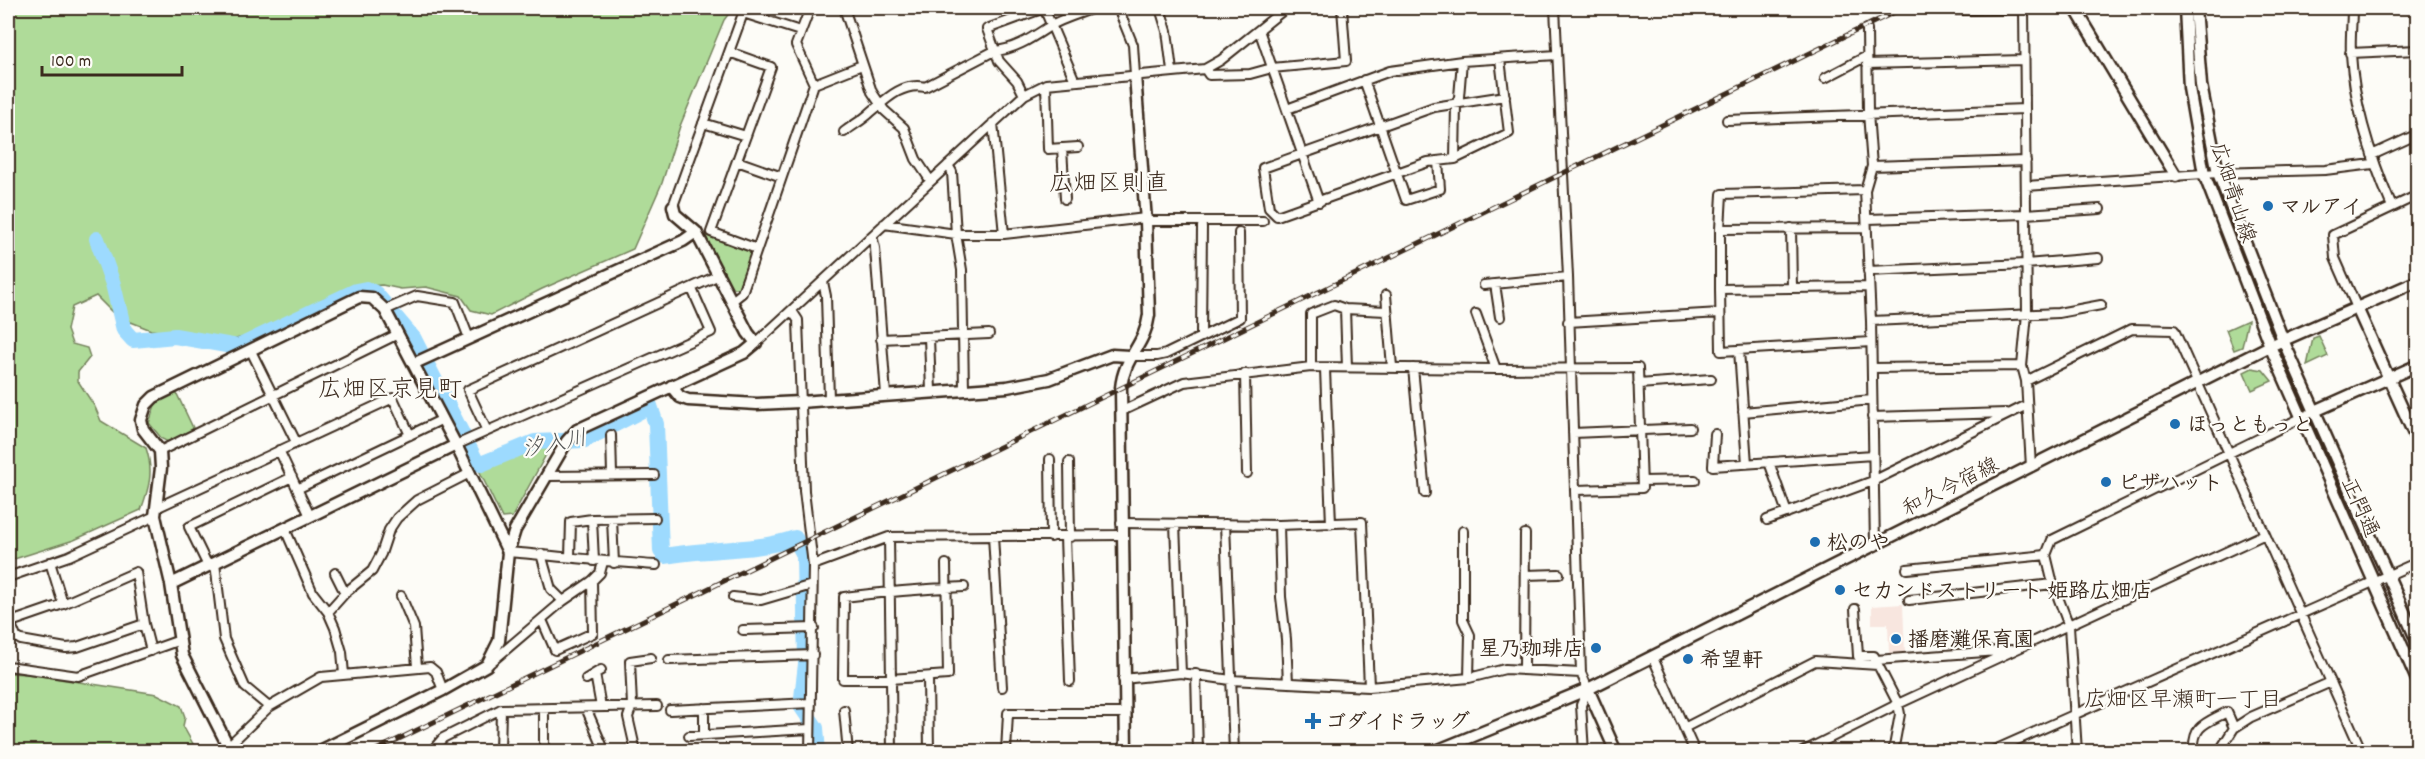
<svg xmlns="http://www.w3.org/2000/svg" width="2425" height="759" font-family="Dekko,'Klee One',sans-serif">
	<rect width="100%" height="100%" fill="#fdfcf7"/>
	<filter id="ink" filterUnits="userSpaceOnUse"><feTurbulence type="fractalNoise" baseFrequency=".0167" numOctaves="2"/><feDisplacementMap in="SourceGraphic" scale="12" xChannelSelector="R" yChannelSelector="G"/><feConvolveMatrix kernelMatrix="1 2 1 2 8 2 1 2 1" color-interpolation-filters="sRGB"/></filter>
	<g filter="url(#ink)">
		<!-- built -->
		<path fill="#f8e6df" d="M1903,604L1905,654L1889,655L1888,624H1872V606Z"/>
		<!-- green -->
		<path fill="#afdb99" stroke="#75825c" stroke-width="1.5" d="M8,8H733L724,20L680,126L662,183L633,249L542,289L491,315L471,310L461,296L426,287L401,289L382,285L353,287L325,298L263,332L232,340L151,330L116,316L96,296L72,307L67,330L72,344L87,348L90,357L78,372V381L95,407L101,421L146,448C154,472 149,488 141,510L74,540L8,561Z
			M707,234L749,249L751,255L738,288H731L705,237Z
			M2248,320L2242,347L2234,350L2226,330Z
			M2319,336L2328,356L2307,366L2313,338Z
			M2252,368L2263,370L2272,381L2252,390L2244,372Z
			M176,392L194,430L168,442L162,439L149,423L156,402Z
			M553,442L512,517L502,518L477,466L535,443Z
			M8,673L27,674L157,694L181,706L185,717L183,726L197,751H8Z"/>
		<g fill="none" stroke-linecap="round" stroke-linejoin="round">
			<!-- river -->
			<path stroke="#9ddafe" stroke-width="16" d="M97,239L113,284L124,330L133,340L175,336L238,347L356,291L366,289L375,293L414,339L477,463L481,464L535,442L585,440L650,406L656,424L661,551L665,556C706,548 756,552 795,538L804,555L806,664L801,706L816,728L818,752"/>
			<defs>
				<path id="street" d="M844,8L872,92L884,110L904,128L916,159L930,180
					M1044,8L1075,81
					M1118,8L1133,45L1135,75
					M1160,8L1167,31L1172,71
					M1555,8L1568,277L1581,673L1588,689L1581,705L1584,752
					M1948,8L1955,10L2024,9
					M2024,8L2027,314L2022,366L2026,381L2031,467
					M2352,8C2352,23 2350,39 2351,54C2354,107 2371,158 2392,207
					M743,13L800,31
					M1867,29L1868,113L1872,166L1865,190L1871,321L1875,546
					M1259,30L1319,202
					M729,52L771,67L711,232L757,249
					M2350,53L2418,50
					M1500,59L1509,133L1455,159L1428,162L1277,216L1269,208L1263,168L1434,107L1505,96
					M1867,64L2024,60
					M1205,69L1209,75L1250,74L1272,68L1346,61L1342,8
					M1825,78L1867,56
					M1364,80L1406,200L1440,189L1438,161
					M814,84L862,65
					M1046,84L1048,149L1078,147
					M1024,95L1017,81L999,61L987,29L1044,8
					M1287,109L1390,71L1462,61L1557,55
					M1727,120L2025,109
					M703,123L746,136
					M993,123L1004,234
					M844,132C853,125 863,120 871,112C886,99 903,82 925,87L994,51C1015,50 1033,37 1050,26C1063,18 1079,14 1094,8
					M1062,148L1065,199
					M2372,155L2418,134
					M1455,159L1456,105L1459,97L1462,61
					M737,161L782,177
					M948,165L952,172L956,234L962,270L964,390
					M1872,166L2026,161
					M2026,186L2218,173L2325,170L2373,164
					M1865,190L1722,194L1720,229L1866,228
					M673,206L745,8
					M1868,219L2026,214L2100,209
					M1146,221H1263
					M884,224L956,234H1004L1146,218
					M1791,228L1792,288
					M1720,229V289
					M872,236L875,248L886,395
					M1868,271L2026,264L2098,258
					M823,282L826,296L829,399
					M1495,284L1500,317
					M1484,285L1568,277
					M1868,287L1720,289L1721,351L1871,342
					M1386,295L1392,367
					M732,301L742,293L814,84L796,45L810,8
					M2357,308L2335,258L2333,235L2418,195
					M1345,309L1347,367
					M385,310L417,296L455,302L469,338
					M792,311L798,320L804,491L813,565L810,752
					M1476,314L1496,369
					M1871,321L2058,313L2101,305
					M1568,322L1720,313
					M929,337L931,391
					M1201,337L1202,227
					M881,339L989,334
					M756,343L1024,95L1046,84L1205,69L1221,60L1286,8
					M1739,350L1747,464
					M251,351L296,442
					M1129,356H1157L1166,354L1240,318L1239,233
					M1311,367V314L1334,305L1345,309L1386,311
					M1413,368L1425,493
					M1872,368L2022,366
					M1325,369L1331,524
					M1245,374L1247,473
					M2026,381L2132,329L2174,330L2362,752
					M1638,384L1711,379
					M1122,411L1184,382L1311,367L1496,369L1638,368L1642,488L1576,490
					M1743,412L1872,400
					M1872,417L2006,413
					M487,431L468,390L719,275
					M1573,433L1690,428
					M1715,434L1713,466L1873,455
					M611,435L612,475
					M456,445L711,332L692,289
					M279,450L310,516
					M160,451L398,334
					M1050,459L1051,537
					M1069,462L1070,537
					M1769,462L1787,513
					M548,476L654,475
					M1642,481L1695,480
					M297,489L443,419
					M156,508L393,398L410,435
					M592,519L594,561
					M612,519L614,563
					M1767,520L1873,481L2027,405
					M1121,523L1279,525L1362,522L1369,687
					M1175,524L1181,673
					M1225,524L1234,752
					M1279,525L1281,597L1286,639L1288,683
					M285,529L313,593L328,612L335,628L342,652L344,674
					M1463,531V620L1470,635L1469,678
					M993,536L1002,687
					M889,537L892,752
					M1065,537L1070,681
					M508,552C558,556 607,562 656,565
					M541,554L551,589L563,601
					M570,557L571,522L592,519L655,518
					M50,562L63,604
					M215,563L224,639L245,687L269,707
					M946,564L948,675L890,679H843L844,597C884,592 923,589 964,587
					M813,565L889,537L1123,535
					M208,566L189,527L292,477
					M1907,569L2046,555
					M335,573L345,593
					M1525,575L1559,574
					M8,577L69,556L155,516
					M401,596L414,627L417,667
					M733,597L761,600L812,585
					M1909,600L2053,584
					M1855,609L1858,656H1874L1877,664
					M328,612L345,593L372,571L381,554L389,530L397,518L417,500L470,473
					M542,620L555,650L593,633L592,581
					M10,622L16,637L21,640L66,648L77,647L144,624
					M8,623L63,604L136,572L144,624L151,651
					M743,630L814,628
					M1653,658L1695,752
					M669,660L813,655
					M1876,660L2012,650
					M489,664L563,601L592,581L600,573L603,562
					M8,666L78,676L180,640
					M1524,669L1525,534
					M595,674L601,707
					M1196,674L1198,752
					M928,677L929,752
					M586,679L601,670
					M1123,679L1181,673L1231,680L1369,687L1469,678L1505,669L1581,673
					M586,708L605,752
					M704,708V735
					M544,710V752
					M670,710L811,703
					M844,710L848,752
					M1684,728L1815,661L1878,665L1898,704L1900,714L1893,752
					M689,736L809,729
					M222,752L269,707L321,677L430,667L436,672L443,690
					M431,752L443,738L501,709L657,706
					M500,752L501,709
					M590,752L602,746
					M636,752L628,717L632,706L630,661L651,658
					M1006,752L1008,713H1125
					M1802,752L1898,704L2265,534
					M1990,752L2418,562
					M2077,752L2069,626L2053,584L2046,555L2052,540L2315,411
					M2194,752C2192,725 2206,723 2227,712L2234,728
					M2219,752L2234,728L2251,717L2331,682"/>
				<path id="secondary" d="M2075,8L2176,176
					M2185,8L2189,88L2204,174L2270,346L2418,682
					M2195,8L2201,85L2218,173L2283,340L2418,643
					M2357,308L2418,443
					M415,363L683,241L696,232
					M671,386L680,397L688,400L757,404L800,402L1007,387L1049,379L1112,355L1129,356
					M2315,411L2418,365
					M171,584L456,445
					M1588,689L1616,752
					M228,746L182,655L171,584L155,516L161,468L160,451L143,429L141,420L146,405L154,397L359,297L372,298L385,310L456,445L508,552
					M318,752L443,690L487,665L499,641L508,552L515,530L567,441L577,430L744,353L756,343L748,333L696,232L675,214L673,206
					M1126,752L1121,388C1124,356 1145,346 1149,315L1146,221L1135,75
					M1434,752L1588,689L2270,346L2418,281"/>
			</defs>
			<!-- street casing -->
			<use href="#street" stroke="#3b2a1e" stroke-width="12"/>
			<!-- secondary casing -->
			<use href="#secondary" stroke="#3b2a1e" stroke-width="15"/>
			<!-- street -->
			<use href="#street" stroke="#fdfcf7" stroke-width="8"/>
			<!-- secondary -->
			<use href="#secondary" stroke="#fdfcf7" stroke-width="10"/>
			<defs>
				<path id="rail" d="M372,752L1903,8"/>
			</defs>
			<!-- rail casing -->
			<use href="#rail" stroke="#3b2a1e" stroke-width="5"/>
			<!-- rail -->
			<use href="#rail" stroke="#fdfcf7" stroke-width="3" stroke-dasharray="9" stroke-linecap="butt"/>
		</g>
	</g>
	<!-- markers -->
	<g fill="#1f6fb2" stroke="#fdfcf7" stroke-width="2">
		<circle cx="2268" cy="206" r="6"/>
		<circle cx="2175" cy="424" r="6"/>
		<circle cx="2106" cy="482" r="6"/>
		<circle cx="1815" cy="542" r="6"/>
		<circle cx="1840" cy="590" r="6"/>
		<circle cx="1896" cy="639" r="6"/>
		<circle cx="1596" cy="648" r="6"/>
		<circle cx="1688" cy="659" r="6"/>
		<path d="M1310 712h6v6h6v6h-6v6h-6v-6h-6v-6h6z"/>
	</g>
	<g text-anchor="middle" stroke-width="4.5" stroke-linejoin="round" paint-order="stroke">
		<!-- street labels -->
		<g font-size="21" fill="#3b2a1e" stroke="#fdfcf7">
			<text transform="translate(2234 192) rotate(72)" y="7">広畑青山線</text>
			<text transform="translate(1950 486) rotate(-27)" y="7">和久今宿線</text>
			<text transform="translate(2361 507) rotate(66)" y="7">正門通</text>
		</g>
		<!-- poi labels -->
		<g font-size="21" font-weight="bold" fill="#3b2a1e" stroke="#fdfcf7" text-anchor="start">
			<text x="2280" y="213">マルアイ</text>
			<text x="2187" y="431">ほっともっと</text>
			<text x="2118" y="489">ピザハット</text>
			<text x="1827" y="549">松のや</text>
			<text x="1852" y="597">セカンドストリート 姫路広畑店</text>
			<text x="1908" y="646">播磨灘保育園</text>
			<text x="1584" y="655" text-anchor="end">星乃珈琲店</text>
			<text x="1700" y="666">希望軒</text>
			<text x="1325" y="728">ゴダイドラッグ</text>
		</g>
		<!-- water labels -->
		<g font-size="22" font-style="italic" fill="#545656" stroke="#fdfcf7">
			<text transform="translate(554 442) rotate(-11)" y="8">汐入川</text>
		</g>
		<!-- neighbourhood labels -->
		<g font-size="22" fill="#3b2a1e" stroke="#fdfcf7">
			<text x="2183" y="706">広畑区早瀬町一丁目</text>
		</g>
		<!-- quarter labels -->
		<g font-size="24" fill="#3b2a1e" stroke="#fdfcf7">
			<text x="1109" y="190">広畑区則直</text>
			<text x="390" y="396">広畑区京見町</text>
		</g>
	</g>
	<!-- margin -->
	<rect width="2425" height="759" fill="none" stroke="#fdfcf7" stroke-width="30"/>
	<rect x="15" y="15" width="2395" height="729" fill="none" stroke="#3b2a1e" stroke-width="2" filter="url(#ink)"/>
	<!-- scale -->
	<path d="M42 66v9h140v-9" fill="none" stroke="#3b2a1e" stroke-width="3"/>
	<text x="51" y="66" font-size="18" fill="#3b2a1e" stroke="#fdfcf7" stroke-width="4.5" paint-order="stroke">100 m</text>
</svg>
